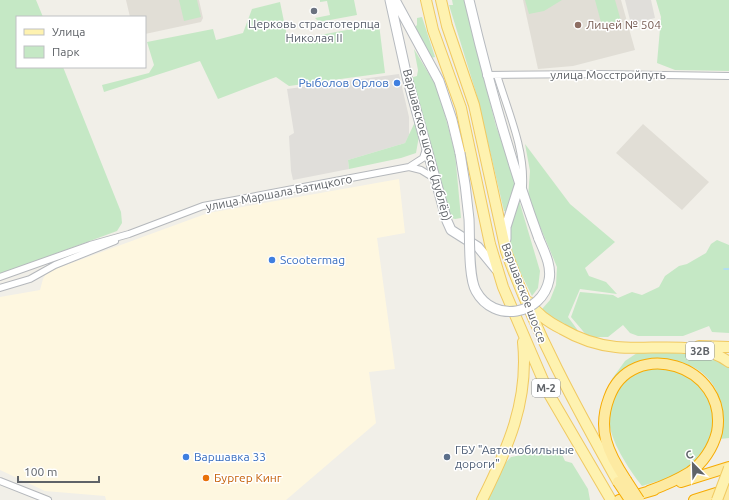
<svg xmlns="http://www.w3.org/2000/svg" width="729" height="500" font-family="Ubuntu,sans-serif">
	<rect width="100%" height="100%" fill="#f1efe8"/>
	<!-- commercial -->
	<path fill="#fef7e0" d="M399,179L405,233L377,238L395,369L369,372L376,423L286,500H106L105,496L45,491L0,470V297L40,290L43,279L47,272L208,213Z"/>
	<!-- industrial -->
	<path fill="#e0deda" d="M625,0H651L655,18L631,24Z
		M399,74L409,117V135L405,143L348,160L349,169L293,180L291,171L289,136L294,133L287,89Z"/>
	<!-- education -->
	<path fill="#e1ded6" d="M126,0H199L203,18L201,22L145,34V17H130Z
		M523,0H621L635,50L573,66L538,69Z
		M643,124L709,182L682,210L616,153Z"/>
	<!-- green -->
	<path fill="#c5e8c5" d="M0,0H36L43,17H17V67H63L121,212L122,223L117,231L0,274Z
		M179,0H197L201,17L184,21Z
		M320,0H354L357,15L319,22L315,18L330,15L327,1L320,2Z
		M452,0H464L496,126L517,185L508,212L504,211L477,96L449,5H453Z
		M525,0H562L544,11L529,14Z
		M595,0H615L621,21L602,26Z
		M656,0H729V71L675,70L657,63L661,17Z
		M280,2L288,41L379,24L385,73L289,86L276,77L218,99L200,61L104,92L102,85L149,73L154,65L147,42L213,29L216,40L243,33L252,9Z
		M422,17L435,57L431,58L415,27L417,25V18Z
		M414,49L438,89L455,153L461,218L455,219L448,217L410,78L417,76L418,70Z
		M415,122L419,136L416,153L401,158L349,169L348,160L405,143Z
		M525,144L570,204L615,242L585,268L589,276L606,282L617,294L580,289L568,317L582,336L556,321L542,309L550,300L556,285L557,267L528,198L530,171Z
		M518,197L540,271L538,288L532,296L511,253L508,234Z
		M717,240L729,245V333L712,332L709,326L683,336H638L630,333L623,325L608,337H588L571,317L580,292L613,295L618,298L632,292L642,295L659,287L665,276L679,266L687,264L706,253L711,244Z
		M637,353C667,354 704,349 729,367V438L720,439C729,400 713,366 670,360C659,359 647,359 637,363C629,367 621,375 614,380L612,379L625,361Z
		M652,368C660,368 672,367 679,370C684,373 704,385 706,390C722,415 711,448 690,467C678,477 657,481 642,486C628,468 603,432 610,408C611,403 614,399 616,394C624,379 636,372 652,368Z
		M559,448L565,461L572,463L588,489L590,500H487L503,465L511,457Z"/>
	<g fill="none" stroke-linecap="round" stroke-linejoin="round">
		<!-- stream -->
		<path stroke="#abdafe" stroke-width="1.5" d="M724,269H729"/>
		<defs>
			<path id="minor" d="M486,75L600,74L729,76
				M497,75C508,111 525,149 523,186
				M409,167L421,170L434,178
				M0,277L90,245L129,234L203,206L409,167L423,158L426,149
				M0,288L30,279L55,265L115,241
				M0,481L48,500"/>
			<path id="secondary" d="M390,0L407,77L447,221L451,230L478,247L496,269
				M395,0L439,81L452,120L460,153
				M469,0C488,81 510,160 539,239
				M506,239V227L519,186"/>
			<path id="primary" d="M426,0L433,30L461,108L490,244L503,287L549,394L611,500
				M441,0L447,26L474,105L506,251C535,332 576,407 618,482
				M529,302C536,313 550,323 562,329C579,339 597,345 616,347C652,351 698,339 729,362
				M699,346L729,347
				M482,500C508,448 529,401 523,342"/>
			<path id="trunk" d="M626,480C608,453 597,430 609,398C631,336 729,364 717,432C713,448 703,463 690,472C677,480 663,486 649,491
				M681,482L729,467
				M619,500L654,490
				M694,500L729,489
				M726,500L729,493"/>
		</defs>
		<!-- minor casing -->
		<use href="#minor" stroke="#b5b8bc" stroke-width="8"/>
		<!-- secondary casing -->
		<use href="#secondary" stroke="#b6babf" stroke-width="11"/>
		<!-- primary casing -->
		<use href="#primary" stroke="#f0c961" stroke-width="12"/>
		<!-- trunk casing -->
		<use href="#trunk" stroke="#f6ab03" stroke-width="12"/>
		<!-- minor -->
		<use href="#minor" stroke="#fff" stroke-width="6"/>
		<!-- secondary -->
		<use href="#secondary" stroke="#fff" stroke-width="9"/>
		<!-- primary -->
		<use href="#primary" stroke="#fef2b0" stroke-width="10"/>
		<!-- trunk -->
		<use href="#trunk" stroke="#fdeaa2" stroke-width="10"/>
		<defs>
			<path id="secondary-bridge" d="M460,153C464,175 467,197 469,219C470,237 468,277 476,291C494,324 542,315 549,280C552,266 544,251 539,239"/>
			<path id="primary-bridge" d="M717,500L729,468"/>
			<path id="trunk-bridge" d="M626,480L639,500
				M618,482L630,500"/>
		</defs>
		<!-- secondary-bridge casing -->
		<use href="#secondary-bridge" stroke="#b6babf" stroke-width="11" stroke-linecap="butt"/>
		<!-- primary-bridge casing -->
		<use href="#primary-bridge" stroke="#f0c961" stroke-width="12" stroke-linecap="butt"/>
		<!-- trunk-bridge casing -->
		<use href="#trunk-bridge" stroke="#f6ab03" stroke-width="12" stroke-linecap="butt"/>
		<!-- secondary-bridge -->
		<use href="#secondary-bridge" stroke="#fff" stroke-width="9"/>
		<!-- primary-bridge -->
		<use href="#primary-bridge" stroke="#fef2b0" stroke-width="10"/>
		<!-- trunk-bridge -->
		<use href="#trunk-bridge" stroke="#fdeaa2" stroke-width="10"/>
	</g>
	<!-- markers -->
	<circle fill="#6b7280" stroke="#fff" stroke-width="1.5" cx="314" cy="11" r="4"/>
	<circle fill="#8d6e63" stroke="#fff" stroke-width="1.5" cx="578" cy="25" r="4"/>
	<g fill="#3f7fe0" stroke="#fff" stroke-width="1.5">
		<circle cx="397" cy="83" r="4"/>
		<circle cx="272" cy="260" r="4"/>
		<circle cx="186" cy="457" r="4"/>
	</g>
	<circle fill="#5c6f8a" stroke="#fff" stroke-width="1.5" cx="447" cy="457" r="4"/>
	<circle fill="#e8710a" stroke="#fff" stroke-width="1.5" cx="206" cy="478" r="4"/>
	<g text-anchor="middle" stroke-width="3" stroke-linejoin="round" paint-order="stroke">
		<!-- shield labels -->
		<g fill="#fff" stroke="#8f9295" stroke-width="1">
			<rect x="686" y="342" width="28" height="18" rx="3"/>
			<rect x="532" y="379" width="28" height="18" rx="3"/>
		</g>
		<g font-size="11" font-weight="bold" fill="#5f6368">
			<text x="700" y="355">32B</text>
			<text x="546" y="392">М-2</text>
		</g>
		<!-- worship labels -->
		<g font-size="12" fill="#5b616d" stroke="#fff">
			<text x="314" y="28">Церковь страстотерпца<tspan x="314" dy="14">Николая II</tspan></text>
		</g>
		<!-- education labels -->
		<g font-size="12" fill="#785e54" stroke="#fff" text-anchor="start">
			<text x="586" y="29">Лицей № 504</text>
		</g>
		<!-- street labels -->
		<g font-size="12" fill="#5f6368" stroke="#fff">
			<text x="608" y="79">улица Мосстройпуть</text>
			<text transform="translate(427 145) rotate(75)" y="4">Варшавское шоссе (дублёр)</text>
			<text transform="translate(279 193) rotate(-11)" y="4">улица Маршала Батицкого</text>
			<text transform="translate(524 293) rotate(69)" y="4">Варшавское шоссе</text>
		</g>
		<!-- shop labels -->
		<g font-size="12" fill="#366cbe" stroke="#fff" text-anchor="start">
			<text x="389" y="87" text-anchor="end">Рыболов Орлов</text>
			<text x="280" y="264">Scootermag</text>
			<text x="194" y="461">Варшавка 33</text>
		</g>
		<!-- service labels -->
		<g font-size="12" fill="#4e5e75" stroke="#fff" text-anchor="start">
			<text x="455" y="454">ГБУ "Автомобильные<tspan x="455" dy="14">дороги"</tspan></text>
		</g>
		<!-- food labels -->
		<g font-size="12" fill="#c56008" stroke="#fff" text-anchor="start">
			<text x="214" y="482">Бургер Кинг</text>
		</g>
	</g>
	<!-- legend -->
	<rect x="16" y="16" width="130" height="52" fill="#ffffff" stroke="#bfc1c3"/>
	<rect x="24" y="29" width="20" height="6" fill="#fef2b0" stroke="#bfc1c3"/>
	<text x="52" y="36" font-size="12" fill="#5f6368">Улица</text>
	<rect x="24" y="46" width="20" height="12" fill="#c5e8c5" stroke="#bfc1c3"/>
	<text x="52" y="56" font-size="12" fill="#5f6368">Парк</text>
	<!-- north arrow -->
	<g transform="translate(693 464) rotate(337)" stroke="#ffffff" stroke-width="3" paint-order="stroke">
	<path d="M0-3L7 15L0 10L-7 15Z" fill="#5f6368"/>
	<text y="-6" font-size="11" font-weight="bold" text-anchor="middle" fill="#5f6368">С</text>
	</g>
	<!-- scale -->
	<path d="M18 476v6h81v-6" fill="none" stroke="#5f6368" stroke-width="2"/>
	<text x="24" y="476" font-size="12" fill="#5f6368" stroke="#ffffff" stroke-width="3" paint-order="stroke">100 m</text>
</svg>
